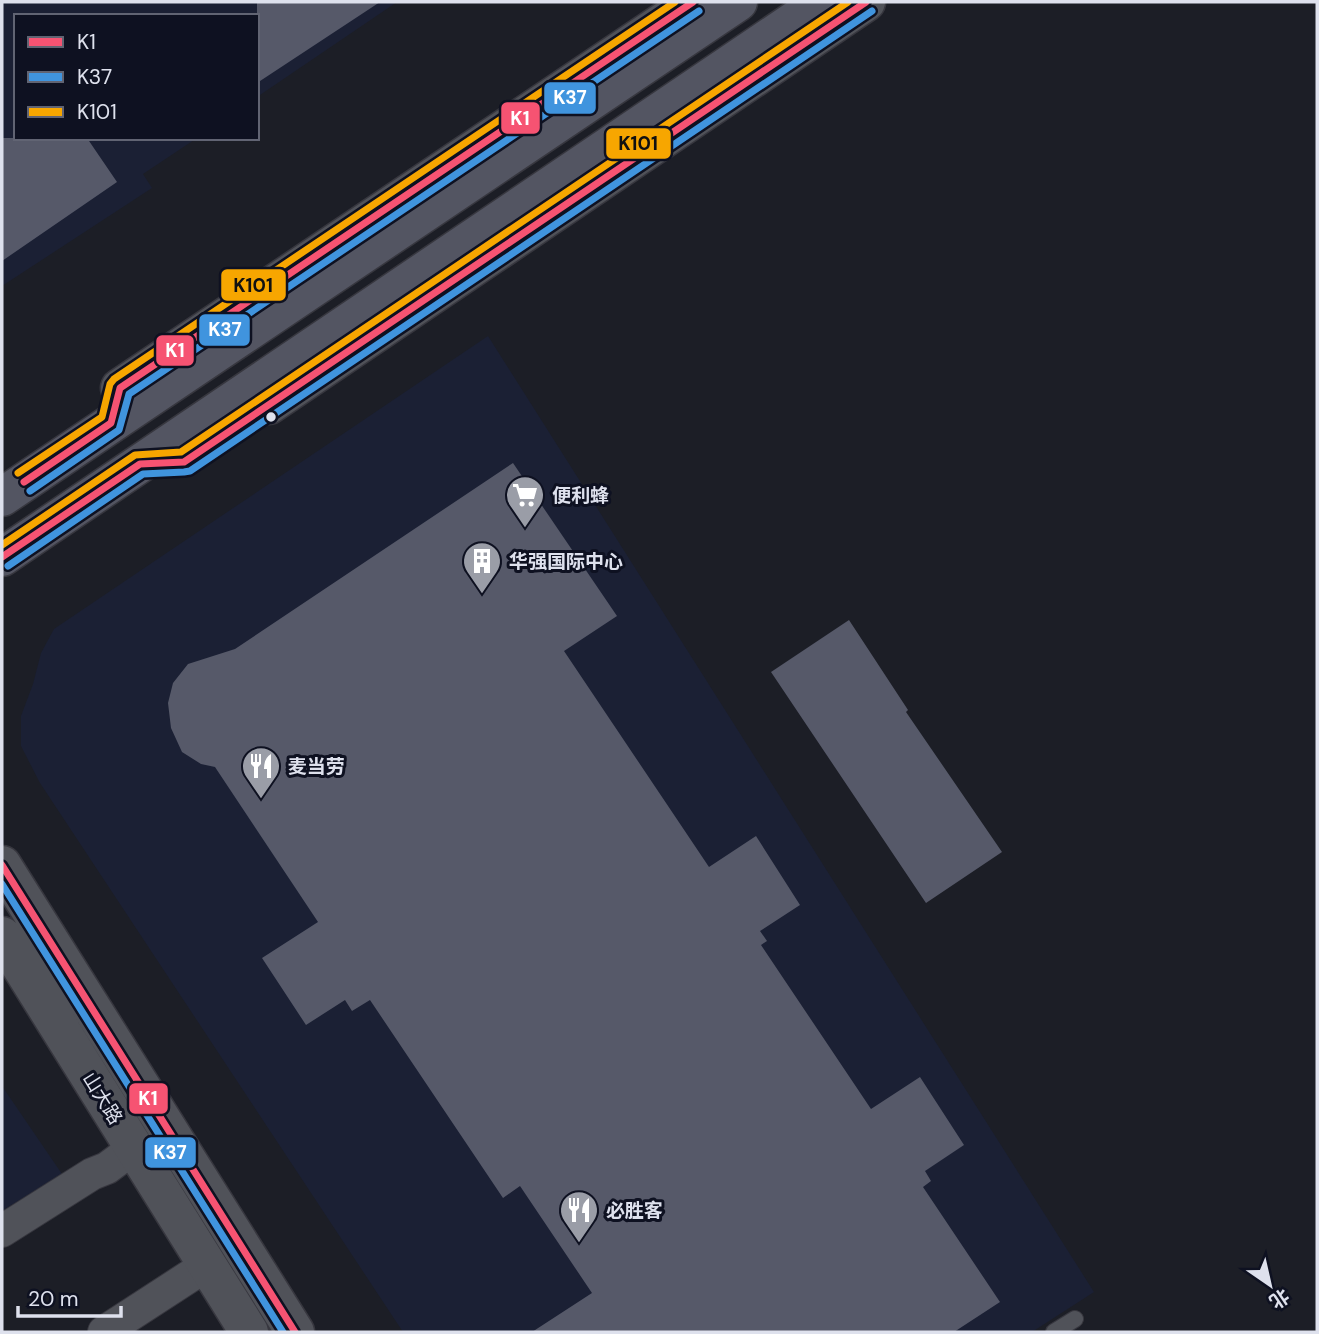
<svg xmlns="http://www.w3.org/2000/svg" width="1319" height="1334" font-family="'DM Sans','Noto Sans SC',sans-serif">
	<rect width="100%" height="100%" fill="#1c1e26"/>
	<!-- built -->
	<path fill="#1b2034" d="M2,2H397L257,97V16H16V138H197L143,174L152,188L2,286Z
		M488,336L1094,1292L1032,1332H403L40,783L21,746V716L33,684L41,653L54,629Z
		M2,1086L62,1174L2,1211Z"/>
	<!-- building -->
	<path fill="#565969" d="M257,2H380L257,83Z
		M2,138H87L117,182L2,261Z
		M513,463L617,616L564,651L709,867L756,836L800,905L760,931L767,941L761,945L871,1109L920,1077L964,1145L925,1171L931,1181L923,1187L1000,1302L954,1332H532L592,1293L520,1186L503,1198L370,1000L352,1011L345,1000L306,1025L262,958L318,922L215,767L201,764L182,752L171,728L168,703L173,683L188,664L235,649Z
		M849,620L908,710L906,712L1002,852L926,903L771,672Z"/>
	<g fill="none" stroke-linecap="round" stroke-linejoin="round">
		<defs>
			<path id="service" d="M184,462L269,405
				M1054,1332L1075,1319"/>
			<path id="minor" d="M2,1231L92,1174L107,1168L134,1148
				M104,1332L207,1265"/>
			<path id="tertiary" d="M120,388L693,2
				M269,405L866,2"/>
			<path id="secondary" d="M2,865L295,1332
				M2,936L249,1332"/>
			<path id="primary" d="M2,497L738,2
				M2,557L822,2"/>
		</defs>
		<!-- service casing -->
		<use href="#service" stroke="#37373f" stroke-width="18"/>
		<!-- minor casing -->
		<use href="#minor" stroke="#37373f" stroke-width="34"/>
		<!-- tertiary casing -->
		<use href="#tertiary" stroke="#37373f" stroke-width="41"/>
		<!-- secondary casing -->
		<use href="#secondary" stroke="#37373f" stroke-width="41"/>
		<!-- primary casing -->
		<use href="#primary" stroke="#37373f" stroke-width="41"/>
		<!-- service -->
		<use href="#service" stroke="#505259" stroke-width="16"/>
		<!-- minor -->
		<use href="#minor" stroke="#505259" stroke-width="32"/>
		<!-- tertiary -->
		<use href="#tertiary" stroke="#505259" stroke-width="38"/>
		<!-- secondary -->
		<use href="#secondary" stroke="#505259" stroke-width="38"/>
		<!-- primary -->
		<use href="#primary" stroke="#535562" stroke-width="38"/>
		<defs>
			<path id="bus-1" d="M24,482L111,423L120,388L693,2
				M2,557L140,464L184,462L866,2
				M2,865L295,1332"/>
			<path id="bus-2" d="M30,491L119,430L129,394L699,11
				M8,566L143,474L184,472L190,471L872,11
				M2,884L283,1332"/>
			<path id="bus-3" d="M18,473L102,417L110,384L114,379L675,2
				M2,545L135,455L181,452L848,2"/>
		</defs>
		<!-- bus-1 casing -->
		<use href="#bus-1" stroke="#0e1121" stroke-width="12"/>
		<!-- bus-2 casing -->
		<use href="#bus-2" stroke="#0e1121" stroke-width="12"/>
		<!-- bus-3 casing -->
		<use href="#bus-3" stroke="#0e1121" stroke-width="12"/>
		<!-- bus-1 -->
		<use href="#bus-1" stroke="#f65372" stroke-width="7"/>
		<!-- bus-2 -->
		<use href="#bus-2" stroke="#4094de" stroke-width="7"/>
		<!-- bus-3 -->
		<use href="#bus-3" stroke="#f7a600" stroke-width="7"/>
	</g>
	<!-- icons -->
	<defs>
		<symbol id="supermarket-pin" viewBox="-11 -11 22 30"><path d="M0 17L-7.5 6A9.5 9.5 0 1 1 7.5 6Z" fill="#9a9da7" stroke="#0e1121"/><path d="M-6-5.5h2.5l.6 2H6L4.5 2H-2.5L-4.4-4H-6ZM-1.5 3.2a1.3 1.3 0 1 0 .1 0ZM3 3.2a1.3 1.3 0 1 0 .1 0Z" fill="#fff"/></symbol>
		<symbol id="building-pin" viewBox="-11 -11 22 30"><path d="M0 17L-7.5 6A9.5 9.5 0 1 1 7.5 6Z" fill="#9a9da7" stroke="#0e1121"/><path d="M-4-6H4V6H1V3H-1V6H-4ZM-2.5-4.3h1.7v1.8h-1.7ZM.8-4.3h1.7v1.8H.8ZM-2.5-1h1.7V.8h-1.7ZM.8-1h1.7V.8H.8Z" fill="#fff"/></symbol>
		<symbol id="restaurant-pin" viewBox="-11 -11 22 30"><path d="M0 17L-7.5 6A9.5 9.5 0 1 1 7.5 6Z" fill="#9a9da7" stroke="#0e1121"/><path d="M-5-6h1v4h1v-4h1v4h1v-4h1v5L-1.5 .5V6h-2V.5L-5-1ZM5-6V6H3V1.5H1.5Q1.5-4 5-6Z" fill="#fff"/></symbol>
	</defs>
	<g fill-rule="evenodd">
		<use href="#supermarket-pin" x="503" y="473" width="44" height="60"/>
		<use href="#building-pin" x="460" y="539" width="44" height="60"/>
		<use href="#restaurant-pin" x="239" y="744" width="44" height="60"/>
		<use href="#restaurant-pin" x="557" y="1188" width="44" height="60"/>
	</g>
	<!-- markers -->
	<circle fill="#dee1ed" stroke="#0e1121" stroke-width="2.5" cx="271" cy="417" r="6"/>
	<g text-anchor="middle" stroke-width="6" stroke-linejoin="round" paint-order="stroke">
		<!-- poi labels -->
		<g font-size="19" font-weight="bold" fill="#dee1ed" stroke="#0e1121" text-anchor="start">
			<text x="552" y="502">便利蜂</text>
			<text x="509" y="568">华强国际中心</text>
			<text x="288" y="773">麦当劳</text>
			<text x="606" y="1217">必胜客</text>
		</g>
		<!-- street labels -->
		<g font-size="19" fill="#dee1ed" stroke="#0e1121">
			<text transform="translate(103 1098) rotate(58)" y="7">山大路</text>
		</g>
	</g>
	<g stroke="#0e1121" stroke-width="2.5">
		<rect x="543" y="81" width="54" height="34" rx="7" fill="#4094de"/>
		<rect x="500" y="101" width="41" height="34" rx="7" fill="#f65372"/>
		<rect x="605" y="127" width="67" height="33" rx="7" fill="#f7a600"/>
		<rect x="220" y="268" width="67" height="34" rx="7" fill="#f7a600"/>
		<rect x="198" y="313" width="53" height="34" rx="7" fill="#4094de"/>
		<rect x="155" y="334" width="40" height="33" rx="7" fill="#f65372"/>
		<rect x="128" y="1082" width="41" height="33" rx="7" fill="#f65372"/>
		<rect x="144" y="1136" width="53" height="33" rx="7" fill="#4094de"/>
	</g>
	<g font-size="19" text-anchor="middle" font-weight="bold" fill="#fff">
		<text x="570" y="104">K37</text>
		<text x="520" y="125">K1</text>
		<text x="225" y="336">K37</text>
		<text x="175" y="357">K1</text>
		<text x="148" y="1105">K1</text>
		<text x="170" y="1159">K37</text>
	</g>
	<g font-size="19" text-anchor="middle" font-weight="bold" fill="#111">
		<text x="638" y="150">K101</text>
		<text x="253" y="292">K101</text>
	</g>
	<!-- border -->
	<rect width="1319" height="1334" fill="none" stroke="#dee1ed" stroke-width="7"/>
	<!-- legend -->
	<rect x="14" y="14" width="245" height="126" fill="#0e1121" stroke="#616473" stroke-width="2"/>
	<rect x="28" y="37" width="35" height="10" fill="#f65372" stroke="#616473" stroke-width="2"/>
	<text x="77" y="49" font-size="21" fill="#dee1ed">K1</text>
	<rect x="28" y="72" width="35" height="10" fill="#4094de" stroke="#616473" stroke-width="2"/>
	<text x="77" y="84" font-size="21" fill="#dee1ed">K37</text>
	<rect x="28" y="107" width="35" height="10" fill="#f7a600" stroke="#616473" stroke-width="2"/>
	<text x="77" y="119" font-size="21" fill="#dee1ed">K101</text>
	<!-- north arrow -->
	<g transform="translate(1270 1285) rotate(146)" stroke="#0e1121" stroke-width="5" paint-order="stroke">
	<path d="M0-5L12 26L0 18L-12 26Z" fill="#dee1ed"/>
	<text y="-10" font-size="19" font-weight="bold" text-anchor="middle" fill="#dee1ed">北</text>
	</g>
	<!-- scale -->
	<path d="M18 1306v10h103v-10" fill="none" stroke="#dee1ed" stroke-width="3.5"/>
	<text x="28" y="1306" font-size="21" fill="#dee1ed" stroke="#0e1121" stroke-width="5" paint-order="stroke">20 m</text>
</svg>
